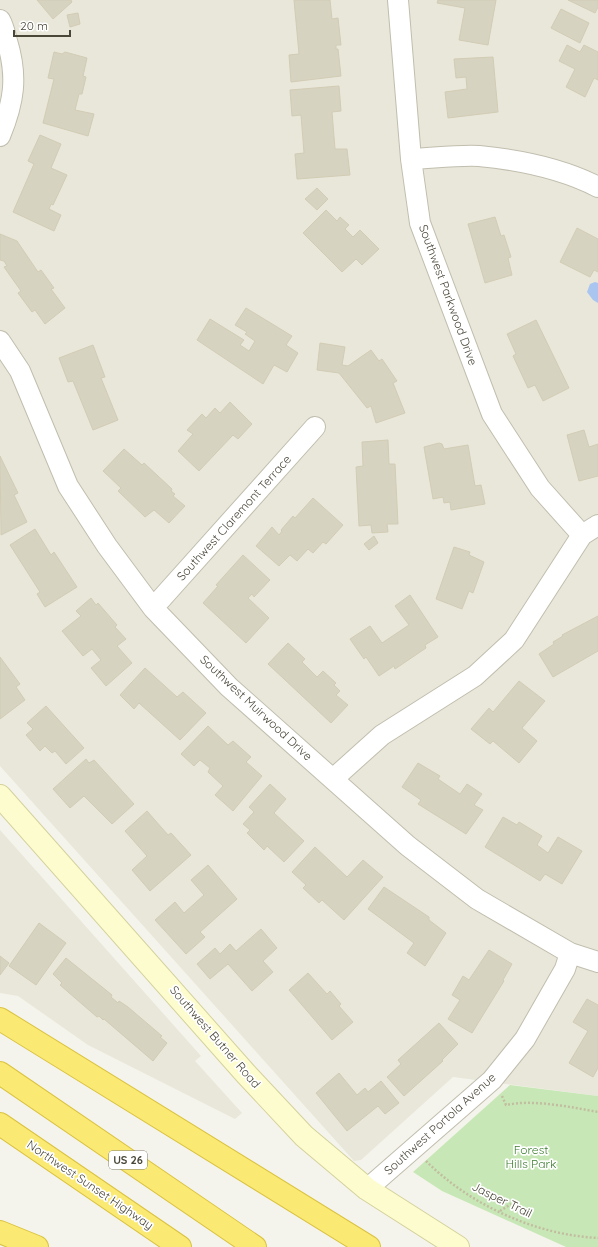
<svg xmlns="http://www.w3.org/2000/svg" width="598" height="1247" font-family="Quicksand,sans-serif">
	<rect width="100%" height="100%" fill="#f5f4ec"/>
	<!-- residential -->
	<path fill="#e9e7da" d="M0,0H598V1096L453,1077L361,1160L354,1161L0,766Z
		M0,830L201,1056L195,1061L242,1113L235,1119L88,1045L18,996L0,993Z"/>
	<!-- park -->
	<path fill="#c7e8b6" d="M510,1085L598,1096V1247H566L442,1191L413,1172Z"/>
	<!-- water -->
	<path fill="#aac5ef" d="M595,282L598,283V303L593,300L587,292L590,284Z"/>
	<!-- building -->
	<path fill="#d7d3c1" stroke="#d2ccb4" d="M37,0H71L72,2L53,19Z
		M294,0H330L332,19L338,18L341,45H336V49H338L341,76L291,82L289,55L299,54Z
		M438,0H496L488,45L459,40L465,8L437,3Z
		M568,0H598V7L595,13Z
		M561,9L589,23L580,43L551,28Z
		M78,13L80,24L70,27L67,15Z
		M567,45L580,52L584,45L598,52V80L594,78L585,97L566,87L575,69L559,61Z
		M54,52L62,54L65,52L87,58L83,76L86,77L82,94H79L75,110L94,114L88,136L43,123L54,79L48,78Z
		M493,57L498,112L448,118L445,92L467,89L466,77L456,78L454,59Z
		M339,86L341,111L332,112L335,149H347L350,175L297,179L295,154L304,153L301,115L292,116L290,90Z
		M40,135L61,144L51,168L67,175L53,205L51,204L49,209L61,215L54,231L13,212L34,164L28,161Z
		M317,188L328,199L317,210L305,199Z
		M326,210L337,221L340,217L349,225L345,229L353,237L360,230L379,249L362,265L356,259L342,272L303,233Z
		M495,217L501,236L504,235L511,257L508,258L512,275L485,283L468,224Z
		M577,228L598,239V272L594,270L590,277L560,262Z
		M0,234L17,241L38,272L41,270L54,288L51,289L65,308L45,324L35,310L32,312L18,293L21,291L4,267L7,266L4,261L0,260Z
		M246,308L292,336L286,345L298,353L287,372L274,365L263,384L197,340L210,319L244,340L240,345L249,351L255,341L245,334L247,332L235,325Z
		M536,320L569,388L543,401L535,385L528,388L513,356L516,354L507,334Z
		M320,343L345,347L342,365L348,366L371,350L379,361L382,359L397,381L393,383L405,413L376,423L371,406L367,408L339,373L317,370Z
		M93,345L105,377L101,378L118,420L93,430L73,381L68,382L59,358Z
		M230,402L252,424L238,439L233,435L199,471L178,451L193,434L187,430L202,414L206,418L215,408L220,413Z
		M584,430L589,447L598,444V476L579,481L567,435Z
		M388,440L389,464H395L398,524H387L388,532L372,533L371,525L359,526L356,467L363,466L362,442Z
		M439,443L442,444L444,449L468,445L475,486L481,485L485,504L451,510L450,502L444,503L443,497L433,499L424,447Z
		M124,449L142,465L144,463L172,489L171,491L175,494L173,496L185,506L169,523L154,510L145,517L118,491L121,488L103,471Z
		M0,456L18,493L14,495L27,522L1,535Z
		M313,498L343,525L326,544L323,542L313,553L308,549L297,561L290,555L279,566L256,546L272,527L279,535L282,531L281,530L293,516L295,518Z
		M35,529L51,555L54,552L77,587L45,607L37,594L40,592L10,545Z
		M374,536L378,543L369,550L364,544Z
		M454,547L470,552L469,555L484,562L473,593L469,591L462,609L436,599Z
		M243,555L270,580L254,597L252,594L248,598L269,618L246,643L203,603L218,586L216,585Z
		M410,595L438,637L425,645L426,648L395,669L394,666L379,676L366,657L364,659L350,639L370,626L382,643L409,625L395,606Z
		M91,598L96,605L98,603L117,625L115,627L126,639L117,646L132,663L106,686L91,668L101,660L92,649L83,656L62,631L81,616L76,611Z
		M598,616V651L553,677L539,654L554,644L553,642L563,636L562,635Z
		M288,643L305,659L302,662L317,677L323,671L336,683L334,685L340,691L336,695L348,705L331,723L268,664Z
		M0,657L20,684L16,687L25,700L0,719Z
		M145,668L177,697L183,692L206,713L180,740L139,703L134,709L120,695Z
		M519,681L545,701L522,728L537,741L519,763L493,741L490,744L471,729L489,708L493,712Z
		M46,706L84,748L66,764L55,751L52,753L45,746L40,751L26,735L33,729L27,723Z
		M208,726L228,745L233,741L251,757L246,762L262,776L233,811L215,795L223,786L208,772L210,768L200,760L194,766L181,754Z
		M86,759L89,763L94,760L134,804L112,824L84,796L70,808L53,789Z
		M418,763L440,776L438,779L460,794L467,784L482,794L474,805L483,810L466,834L418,804L421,800L402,787Z
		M270,784L286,799L274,813L304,841L284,862L267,846L264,850L247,833L250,830L243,824L254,812L249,807Z
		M147,811L168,835L171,833L191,855L150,891L132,870L147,856L125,831Z
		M503,817L517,825L519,822L542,836L537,845L548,853L558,837L582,851L562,884L545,874L540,881L485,847Z
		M315,847L347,877L363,860L383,877L344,920L322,900L319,903L303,888L306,885L292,872Z
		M208,865L237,899L200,932L205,937L186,954L155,920L175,902L184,913L204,895L191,880Z
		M384,887L429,917V920L446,933L425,966L407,953L414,943L368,909Z
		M39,923L66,943L36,985L9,966Z
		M261,929L277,948L263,961L273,972L252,991L228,964L210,979L197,964L215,948L220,954L230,944L236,951Z
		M489,950L512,964L503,980L504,981L472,1033L448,1019L460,1000L452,995L463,976L469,980Z
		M0,956L9,963L0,975Z
		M66,958L112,995L111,997L118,1003L119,1001L128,1007L162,1036L160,1037L167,1043L153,1061L104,1019L103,1020L99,1016L97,1017L60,985L62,983L53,974Z
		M308,973L327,994L330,991L341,1004L339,1006L353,1022L332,1040L289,990Z
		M587,999L598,1005V1068L593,1077L569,1063L588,1031L573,1022Z
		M439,1023L458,1044L442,1060L443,1061L404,1096L387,1077L401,1064L398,1060Z
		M339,1073L357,1095L365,1088L368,1092L381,1081L399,1103L385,1114L378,1106L347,1131L316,1093Z"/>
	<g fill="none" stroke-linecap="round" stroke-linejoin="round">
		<defs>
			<path id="street" d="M398,0L411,159L420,223L492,414L540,488L582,535
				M0,20C4,27 5,34 7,41C18,77 14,102 0,136
				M411,159C434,158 457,155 479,156C520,160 561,168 598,187
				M0,341L20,371L68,486L107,546L153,608L229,687L408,846L477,899L570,953L598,962
				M153,608L315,427
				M333,779L382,735L475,676L514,640L582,535L598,525
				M367,1189L492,1080L525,1039L565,969L570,953"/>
			<path id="secondary" d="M0,796L246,1074L304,1136L367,1189L458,1247"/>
			<path id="highway" d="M0,1019L369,1247
				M0,1073L255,1247
				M0,1124L180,1247
				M0,1232L37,1247"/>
		</defs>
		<!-- street casing -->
		<use href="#street" stroke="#c1beae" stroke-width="22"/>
		<!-- secondary casing -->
		<use href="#secondary" stroke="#d4d19c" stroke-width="24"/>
		<!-- highway casing -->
		<use href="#highway" stroke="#dac241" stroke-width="24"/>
		<!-- path -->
		<path stroke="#c2bda0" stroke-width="2.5" stroke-dasharray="2 2" stroke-linecap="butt" d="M502,1096L506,1105C532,1099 571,1107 598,1112
			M426,1161C470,1205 536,1235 598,1238
			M500,1211L511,1204"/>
		<!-- street -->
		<use href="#street" stroke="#fff" stroke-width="20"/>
		<!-- secondary -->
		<use href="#secondary" stroke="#fdfcce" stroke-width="22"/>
		<!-- highway -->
		<use href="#highway" stroke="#fae972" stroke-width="22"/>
	</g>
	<g text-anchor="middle" stroke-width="3.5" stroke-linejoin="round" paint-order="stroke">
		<!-- shield labels -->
		<rect fill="#fff" stroke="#807e74" stroke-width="1" x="109" y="1151" width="38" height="18" rx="3"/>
		<g font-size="11" font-weight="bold" fill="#4a4739">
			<text x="128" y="1164">US 26</text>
		</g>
		<!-- street labels -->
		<g font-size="12" fill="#4a4739" stroke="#fff">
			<text transform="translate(448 295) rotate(70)" y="4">Southwest Parkwood Drive</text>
			<text transform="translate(234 518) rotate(-48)" y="4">Southwest Claremont Terrace</text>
			<text transform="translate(256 708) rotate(43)" y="4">Southwest Muirwood Drive</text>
			<text transform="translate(215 1037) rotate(49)" y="4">Southwest Butner Road</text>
			<text transform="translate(440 1124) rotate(-42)" y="4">Southwest Portola Avenue</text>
			<text transform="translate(90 1185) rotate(34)" y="4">Northwest Sunset Highway</text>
			<text transform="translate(502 1200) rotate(26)" y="4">Jasper Trail</text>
		</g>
		<!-- park labels -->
		<g font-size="12" fill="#3a7b2d" stroke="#fff">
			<text x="531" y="1154">Forest<tspan x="531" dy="14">Hills Park</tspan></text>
		</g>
	</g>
	<!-- scale -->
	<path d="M14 30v6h56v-6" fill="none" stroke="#4a4739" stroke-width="2"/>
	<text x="20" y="30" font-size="12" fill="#4a4739" stroke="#ffffff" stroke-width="3" paint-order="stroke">20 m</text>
</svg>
